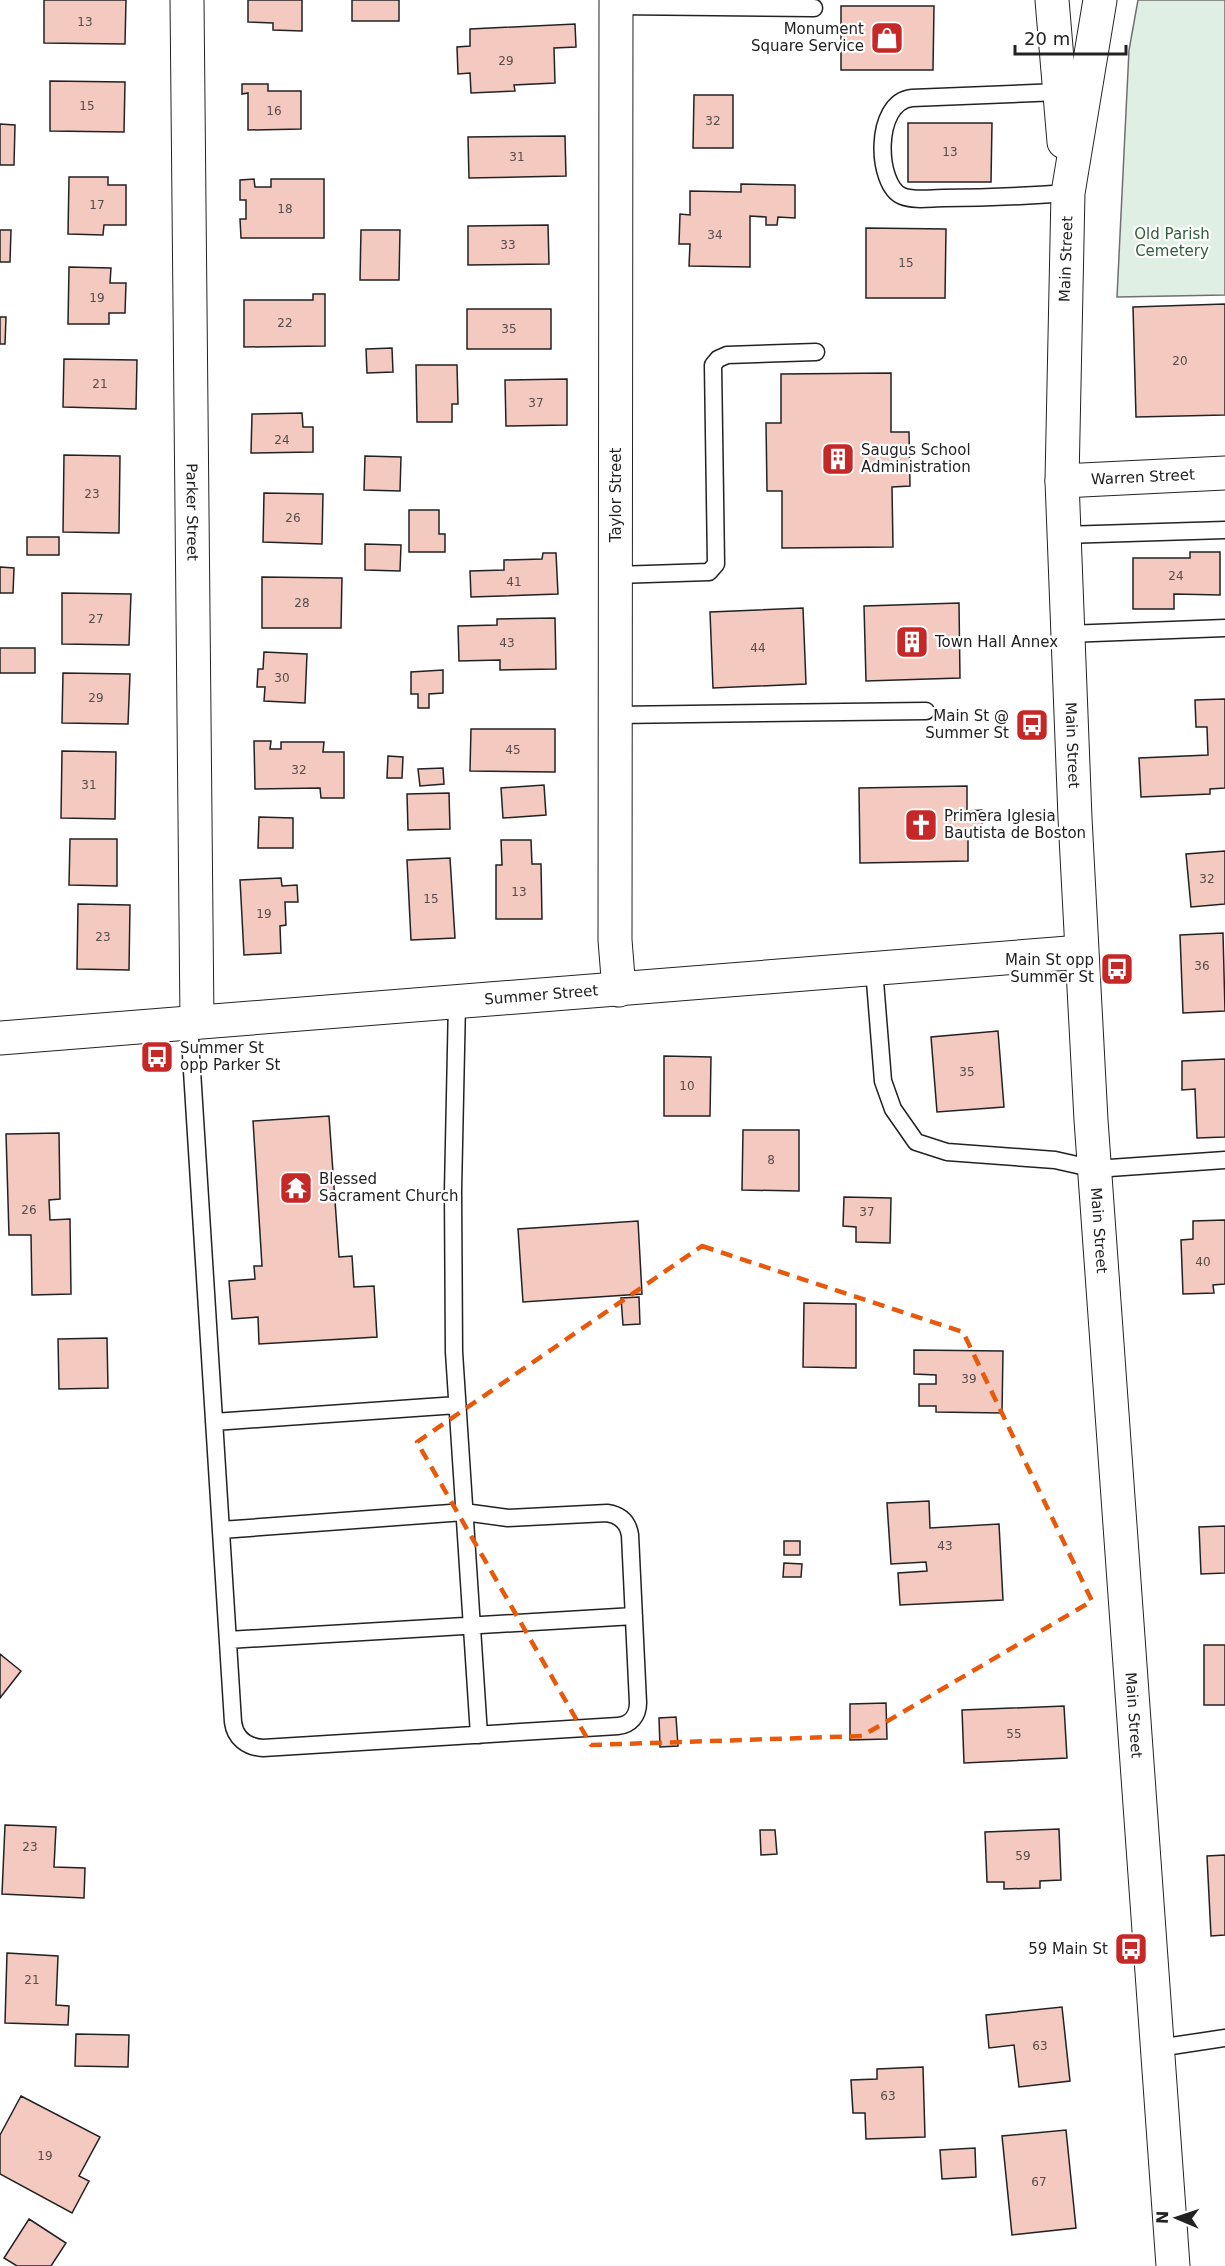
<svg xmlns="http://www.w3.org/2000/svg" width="1225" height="2266" font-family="'DejaVu Sans',sans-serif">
	<rect width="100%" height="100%" fill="#fff"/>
	<!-- green -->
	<path fill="#e0efe3" stroke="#6f6f6f" stroke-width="1.5" d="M1138,0H1225V295L1117,297L1129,50Z"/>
	<!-- building -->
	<path fill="#f3c9c0" stroke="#222" stroke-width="1.5" d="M44,0H126L125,44L44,43Z
		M248,0H302V31L273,30V23L248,22Z
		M352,0H399V21H352Z
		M841,6H934L933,70H841Z
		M575,24L576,47L554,48L555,83L514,85L515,91L471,93L470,73L458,74L457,47L470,46V29Z
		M50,81L125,82L124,132L50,131Z
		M242,84H268V91H301V129L248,130V93L242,94Z
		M694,95H733V148H693Z
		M908,123H992L991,182H908Z
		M0,124L15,125L14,165H0Z
		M565,136L566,176L469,178L468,137Z
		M69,177H108V185H126V225H104L103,235L68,234Z
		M254,179L255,187H271V179H324V238H241L240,219H246V200H240V180Z
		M741,184L795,185V218L778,217L777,225H766V217L750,216V267L689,266L690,244H679L680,214L690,215V191L741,192Z
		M548,225L549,264L468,265V226Z
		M866,228L946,229L945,298H866Z
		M0,230H11L10,262H0Z
		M361,230H400L399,280H360Z
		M69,267L111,268L110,283H126L125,313H109V324H68Z
		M313,294H325V346L244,347V300H313Z
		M1225,304V415L1136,417L1133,307Z
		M467,309H551V349H467Z
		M0,317H6L5,344H0Z
		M392,348L393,372L367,373L366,349Z
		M64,359L137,360L136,409L63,407Z
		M416,365H457L458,404H452V422H417Z
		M891,373V432H909L910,486L892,487L893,547L782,548V491H767L766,423H781V374Z
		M567,379V425L506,426L505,380Z
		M302,413L303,427H313V452L251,453L252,414Z
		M64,455L120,456L119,533L63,532Z
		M365,456L401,457L400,491L364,490Z
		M264,493L323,494L322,544L263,542Z
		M409,510H439V534H445V552H409Z
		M27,537H59V555H27Z
		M365,544L401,545L400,571L365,570Z
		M1190,552H1220V595L1174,594V609H1133V558H1190Z
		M543,553H556L558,594L471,597L470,571L504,570V560L542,559Z
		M0,567L14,568L13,593H0Z
		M262,577L342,578L341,628H262Z
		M62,593L131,594L129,645L62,644Z
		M959,603L960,678L866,681L864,606Z
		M803,608L806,684L713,688L710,612Z
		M555,618L556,669L500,670V660L459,661L458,626L497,625V619Z
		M0,648H35V673H0Z
		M264,652L307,654L305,703L264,701L265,687H257L258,669H263Z
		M443,670V693L429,694V708H418V694H411V672Z
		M63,673L130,674L128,724L62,723Z
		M1225,699V788L1210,789V794L1141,797L1139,758L1208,755L1207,727H1196L1195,700Z
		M471,729H555V772L470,771Z
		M254,741H271L270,749H281V742H324L323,752H344V798H321L320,788L255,789Z
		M62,751L116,752L115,819L61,818Z
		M388,756L403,757L402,778H387Z
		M443,768L444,784L420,786L418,769Z
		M544,785L546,815L503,818L501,788Z
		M967,786V811L982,810V838L968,839V861L860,863L859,788Z
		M449,793L450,829L408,830L407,794Z
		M259,817L293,818V848H258Z
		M70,839H117V886L69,885Z
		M501,840H531L532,864H541L542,919H496V865H502Z
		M1225,851V904L1191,907L1186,854Z
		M450,858L455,938L411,940L407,860Z
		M281,878L282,886L297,885L298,902H285L286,925L280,926L281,953L244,955L240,880Z
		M78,904L130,905L129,970L77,969Z
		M1223,933L1225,1011L1183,1013L1180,935Z
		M998,1031L1004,1107L937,1112L931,1037Z
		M664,1056L711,1057L710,1116H664Z
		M1225,1059V1137L1197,1138L1195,1089L1182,1090V1061Z
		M329,1116L339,1257L352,1256L354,1287L374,1286L377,1337L259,1344L258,1317L232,1319L229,1281L255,1279L254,1266H262L253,1121Z
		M743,1130H799V1191L742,1190Z
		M59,1133L60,1199L49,1200L50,1220L70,1219L71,1294L32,1295L31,1235H9L6,1134Z
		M844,1197L891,1198L890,1243L856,1242V1227L843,1226Z
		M1225,1220V1284L1213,1285L1214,1293L1183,1294L1181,1240L1193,1239V1221Z
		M638,1221L642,1294L523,1302L518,1229Z
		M639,1297L640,1324L623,1325L621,1298Z
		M804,1303L856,1304V1368L803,1367Z
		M107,1338L108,1388L59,1389L58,1339Z
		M914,1350L1003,1351L1002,1413L936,1412V1406H919V1384H936V1375L914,1374Z
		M929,1501L930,1528L999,1524L1003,1600L900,1605L898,1573L927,1571L926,1562L891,1564L887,1503Z
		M1225,1526V1573L1201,1574L1199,1527Z
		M784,1541H800V1555H784Z
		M784,1563L802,1564L801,1577H783Z
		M1204,1645H1225V1705H1204Z
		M0,1654L21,1671L0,1698Z
		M886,1703L887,1739L850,1740V1704Z
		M1064,1706L1067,1758L964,1763L962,1710Z
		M676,1717L678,1746L660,1747L659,1718Z
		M5,1825L56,1827L54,1867L85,1868L84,1898L2,1894Z
		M1059,1829L1061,1880L1040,1881V1888L1004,1889V1882H987L985,1832Z
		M760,1830H775L777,1854L761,1855Z
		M1225,1855V1935L1211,1936L1207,1856Z
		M7,1953L58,1956L56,2005L69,2006L68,2025L5,2023Z
		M1062,2007L1070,2081L1019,2087L1014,2045L989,2048L986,2015Z
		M76,2034L129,2035L128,2067L75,2066Z
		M923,2067L925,2137L866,2139L865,2113H853L851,2080L877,2079V2069Z
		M21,2096L100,2137L79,2176L89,2181L72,2213L0,2174V2135Z
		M1066,2130L1076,2228L1012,2235L1002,2136Z
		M975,2148L976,2177L942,2179L940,2150Z
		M29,2219L66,2243L51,2266H17L4,2258Z"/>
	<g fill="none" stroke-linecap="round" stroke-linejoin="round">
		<defs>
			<path id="service" d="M616,6L814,8
				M1059,92L912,98C873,102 876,185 902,196C914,201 931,198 944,198C985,198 1026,196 1068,193
				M1063,535L1225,530
				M616,575L709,572L716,564L713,365L718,359L727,355L816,352
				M1067,634L1225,628
				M616,715L926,711
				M874,969L883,1081L893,1109L916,1142L947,1152L1055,1160L1095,1169L1225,1160
				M457,1002L453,1191L454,1352L479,1735
				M189,1023L233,1722C235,1738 247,1747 263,1748L618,1726C630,1725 638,1716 638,1703L630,1535C628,1522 620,1515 607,1513L508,1518L464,1512L221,1530
				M214,1422L457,1405
				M228,1640L634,1616
				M1158,2048L1225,2038"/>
			<g id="minor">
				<path id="s1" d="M187,0L197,1022"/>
				<path d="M616,0L615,940L619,990"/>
				<path id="s2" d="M1062,481L1225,473"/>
				<path id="s3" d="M0,1038L1081,952"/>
			</g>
			<g id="primary">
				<path d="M1052,0L1064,142"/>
				<path id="s4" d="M1100,0L1068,193L1062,481L1075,818L1091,1120L1173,2266"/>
			</g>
		</defs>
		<!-- service casing -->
		<use href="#service" stroke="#222" stroke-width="19"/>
		<!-- minor casing -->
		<use href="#minor" stroke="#222" stroke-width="35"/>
		<!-- primary casing -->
		<use href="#primary" stroke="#222" stroke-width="35"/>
		<!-- service -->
		<use href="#service" stroke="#fff" stroke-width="16"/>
		<!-- minor -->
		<use href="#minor" stroke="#fff" stroke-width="33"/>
		<!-- primary -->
		<use href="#primary" stroke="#fff" stroke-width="33"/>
	</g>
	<!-- marked area -->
	<path fill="none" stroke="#e8590c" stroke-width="4.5" stroke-dasharray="12 8" stroke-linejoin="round" d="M702,1246L963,1332L1092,1601L862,1736L591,1745L417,1442Z"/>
	<!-- icons -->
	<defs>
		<symbol id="shop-square" viewBox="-11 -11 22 22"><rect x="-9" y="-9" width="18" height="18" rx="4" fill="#c62828" stroke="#fff"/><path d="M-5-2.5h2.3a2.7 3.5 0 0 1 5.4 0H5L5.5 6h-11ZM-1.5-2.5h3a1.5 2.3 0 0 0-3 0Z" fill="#fff"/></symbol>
		<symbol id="building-square" viewBox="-11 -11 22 22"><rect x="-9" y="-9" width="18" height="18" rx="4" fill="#c62828" stroke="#fff"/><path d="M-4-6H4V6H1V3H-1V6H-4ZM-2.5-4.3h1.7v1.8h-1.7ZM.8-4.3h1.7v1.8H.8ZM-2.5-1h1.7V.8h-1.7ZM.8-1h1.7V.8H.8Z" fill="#fff"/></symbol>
		<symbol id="bus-square" viewBox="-11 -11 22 22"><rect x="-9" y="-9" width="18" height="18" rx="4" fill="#c62828" stroke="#fff"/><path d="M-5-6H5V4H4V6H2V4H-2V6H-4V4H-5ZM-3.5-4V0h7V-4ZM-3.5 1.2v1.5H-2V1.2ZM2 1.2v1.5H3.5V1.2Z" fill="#fff"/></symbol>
		<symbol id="church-square" viewBox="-11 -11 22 22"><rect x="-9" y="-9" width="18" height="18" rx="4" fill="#c62828" stroke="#fff"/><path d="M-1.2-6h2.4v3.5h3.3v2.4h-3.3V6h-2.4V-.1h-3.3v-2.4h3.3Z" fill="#fff"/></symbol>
		<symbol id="temple-square" viewBox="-11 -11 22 22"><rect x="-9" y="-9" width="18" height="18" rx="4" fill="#c62828" stroke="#fff"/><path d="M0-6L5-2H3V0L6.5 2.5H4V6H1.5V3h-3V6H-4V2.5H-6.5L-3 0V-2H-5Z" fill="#fff"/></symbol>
	</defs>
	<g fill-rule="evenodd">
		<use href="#shop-square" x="868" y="19" width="38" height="38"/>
		<use href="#building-square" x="819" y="440" width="38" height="38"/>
		<use href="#building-square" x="893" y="623" width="38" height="38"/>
		<use href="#bus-square" x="1013" y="706" width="38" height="38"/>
		<use href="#church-square" x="902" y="806" width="38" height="38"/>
		<use href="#bus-square" x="1098" y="950" width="38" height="38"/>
		<use href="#bus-square" x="138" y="1038" width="38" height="38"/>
		<use href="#temple-square" x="277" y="1169" width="38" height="38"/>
		<use href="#bus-square" x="1112" y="1930" width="38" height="38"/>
	</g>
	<g text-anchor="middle" stroke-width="4.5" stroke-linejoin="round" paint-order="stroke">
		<!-- number labels -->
		<g font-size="12" fill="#564c4a">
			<text x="85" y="26">13</text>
			<text x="506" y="65">29</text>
			<text x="87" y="110">15</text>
			<text x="274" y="115">16</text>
			<text x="713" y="125">32</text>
			<text x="950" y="156">13</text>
			<text x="517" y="161">31</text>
			<text x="97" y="209">17</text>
			<text x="285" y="213">18</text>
			<text x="715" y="239">34</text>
			<text x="508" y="249">33</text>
			<text x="906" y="267">15</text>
			<text x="97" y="302">19</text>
			<text x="285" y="327">22</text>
			<text x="509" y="333">35</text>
			<text x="1180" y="365">20</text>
			<text x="100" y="388">21</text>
			<text x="536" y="407">37</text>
			<text x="282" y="444">24</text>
			<text x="92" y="498">23</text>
			<text x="293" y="522">26</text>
			<text x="1176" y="580">24</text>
			<text x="514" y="586">41</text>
			<text x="302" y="607">28</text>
			<text x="96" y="623">27</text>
			<text x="507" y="647">43</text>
			<text x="758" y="652">44</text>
			<text x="282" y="682">30</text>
			<text x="96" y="702">29</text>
			<text x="513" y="754">45</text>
			<text x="299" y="774">32</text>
			<text x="89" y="789">31</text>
			<text x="1207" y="883">32</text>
			<text x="519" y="896">13</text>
			<text x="431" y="903">15</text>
			<text x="264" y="918">19</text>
			<text x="103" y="941">23</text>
			<text x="1202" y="970">36</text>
			<text x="967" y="1076">35</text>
			<text x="687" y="1090">10</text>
			<text x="771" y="1164">8</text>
			<text x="29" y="1214">26</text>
			<text x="867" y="1216">37</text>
			<text x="1203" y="1266">40</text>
			<text x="969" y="1383">39</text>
			<text x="945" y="1550">43</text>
			<text x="1014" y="1738">55</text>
			<text x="30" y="1851">23</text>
			<text x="1023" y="1860">59</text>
			<text x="32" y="1984">21</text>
			<text x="1040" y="2050">63</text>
			<text x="888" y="2100">63</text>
			<text x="45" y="2160">19</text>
			<text x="1039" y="2186">67</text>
		</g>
		<!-- poi labels -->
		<g font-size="15" fill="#222" stroke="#fff" text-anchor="start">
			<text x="864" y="34" text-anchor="end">Monument<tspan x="864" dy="17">Square Service</tspan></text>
			<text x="861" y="455">Saugus School<tspan x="861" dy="17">Administration</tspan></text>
			<text x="935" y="647">Town Hall Annex</text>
			<text x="1009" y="721" text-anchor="end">Main St @<tspan x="1009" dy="17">Summer St</tspan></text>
			<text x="944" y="821">Primera Iglesia<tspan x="944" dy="17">Bautista de Boston</tspan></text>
			<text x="1094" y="965" text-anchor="end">Main St opp<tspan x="1094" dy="17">Summer St</tspan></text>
			<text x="180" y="1053">Summer St<tspan x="180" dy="17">opp Parker St</tspan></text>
			<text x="319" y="1184">Blessed<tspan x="319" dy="17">Sacrament Church</tspan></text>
			<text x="1108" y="1954" text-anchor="end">59 Main St</text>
		</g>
		<!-- park labels -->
		<g font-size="15" fill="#2f5e38" stroke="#fff">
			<text x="1172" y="239">Old Parish<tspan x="1172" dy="17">Cemetery</tspan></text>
		</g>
		<!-- street labels -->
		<g font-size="15" fill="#222" stroke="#fff">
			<text transform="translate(1066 259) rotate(-88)" y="5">Main Street</text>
			<text dy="5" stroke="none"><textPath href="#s2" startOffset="81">Warren Street</textPath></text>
			<text transform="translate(616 495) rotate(-90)" y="5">Taylor Street</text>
			<text dy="5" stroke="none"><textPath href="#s1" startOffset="512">Parker Street</textPath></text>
			<text dy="5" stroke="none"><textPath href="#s4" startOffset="748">Main Street</textPath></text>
			<text dy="5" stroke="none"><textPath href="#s3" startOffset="543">Summer Street</textPath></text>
			<text dy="5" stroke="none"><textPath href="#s4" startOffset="1234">Main Street</textPath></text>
			<text dy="5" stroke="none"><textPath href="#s4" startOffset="1720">Main Street</textPath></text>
		</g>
	</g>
	<!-- north arrow -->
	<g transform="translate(1177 2218) rotate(272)" stroke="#ffffff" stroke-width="4.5" paint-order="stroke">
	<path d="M0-4.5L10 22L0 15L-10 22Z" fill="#222222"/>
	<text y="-9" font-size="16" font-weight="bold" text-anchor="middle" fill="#222222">N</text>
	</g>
	<!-- scale -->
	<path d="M1015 45v9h111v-9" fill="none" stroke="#222222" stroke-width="3"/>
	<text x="1024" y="45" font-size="18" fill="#222222" stroke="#ffffff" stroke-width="4.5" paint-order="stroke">20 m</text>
</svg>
